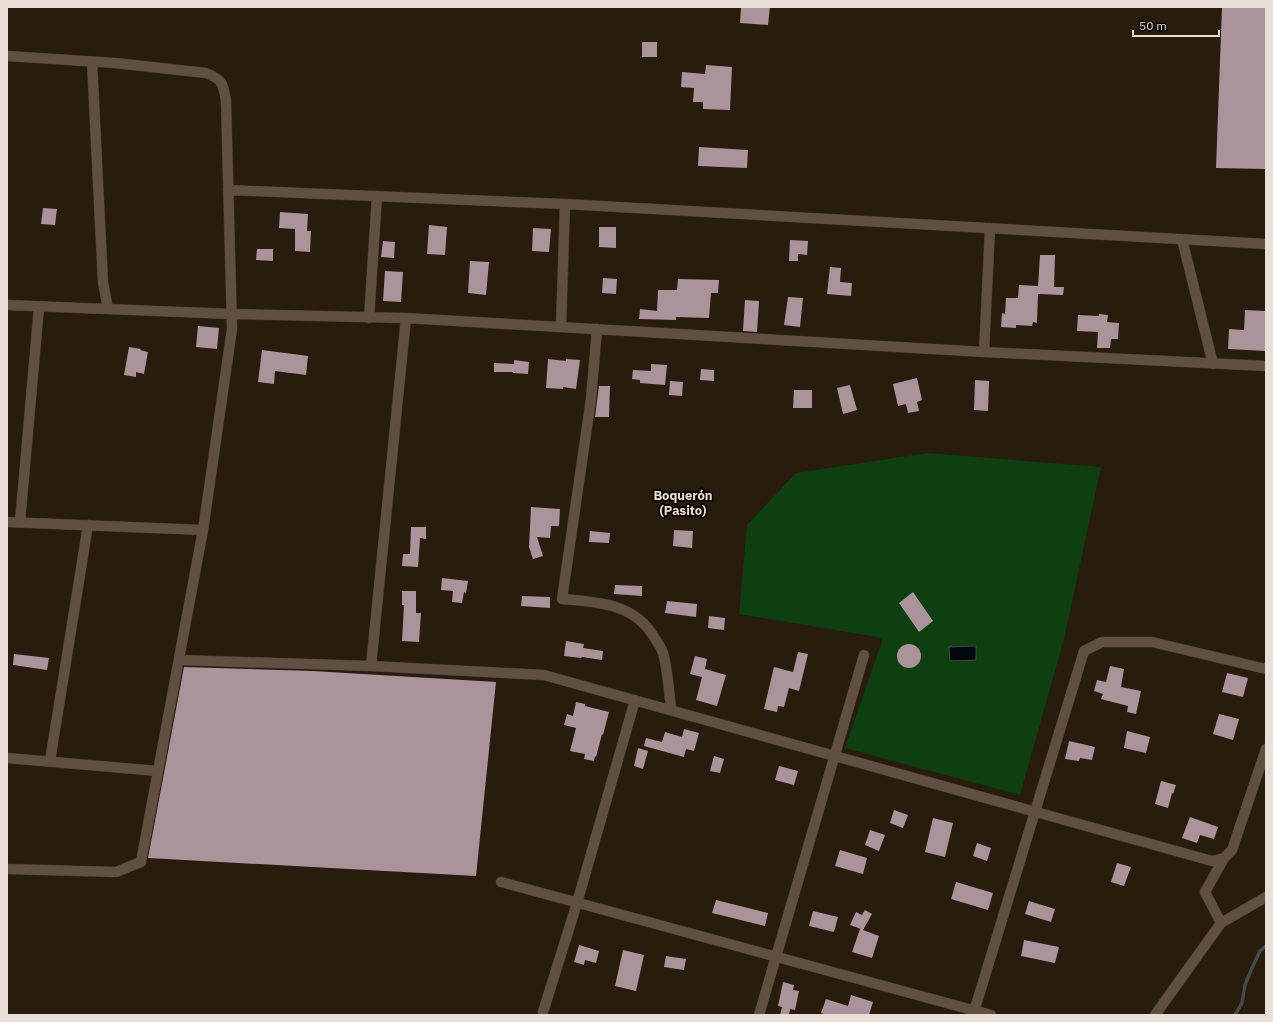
<svg xmlns="http://www.w3.org/2000/svg" width="1273" height="1022" font-family="'IBM Plex Sans',sans-serif">
	<rect width="100%" height="100%" fill="#281c0e"/>
	<!-- green -->
	<path fill="#0f3e10" d="M927,453L1101,467L1064,639L1020,795L845,748L883,638L739,614L747,525L796,473Z"/>
	<!-- water -->
	<path fill="#00080c" stroke="#464849" d="M976,646V660L950,661L949,647Z"/>
	<g fill="none" stroke-linecap="round" stroke-linejoin="round">
		<!-- stream -->
		<path stroke="#464849" stroke-width="3.5" d="M1235,1015L1242,1003L1245,985L1252,968L1260,951L1266,946"/>
	</g>
	<!-- building -->
	<path fill="#ab939b" d="M741,7H770L768,25L740,23Z
		M1222,7L1266,8V169L1216,168Z
		M642,42H657V57H642Z
		M706,65L732,67L730,110L703,109V102H693L694,88L681,87L682,72L705,74Z
		M699,147L748,150L747,168L698,166Z
		M43,208L57,209L55,225L41,224Z
		M280,212L308,214L307,231H311L310,252L295,251V229L279,228Z
		M429,225L447,227L445,255L427,254Z
		M599,227H616V248L599,247Z
		M533,228L551,229L549,252L532,251Z
		M790,240L808,241L807,255L798,254V261H789Z
		M383,241L395,242L394,258L381,257Z
		M257,249H273V261L256,260Z
		M1040,255H1055L1054,287H1064L1063,295L1038,294L1037,323L1033,322L1032,326L1016,325V328L1001,327L1002,313L1005,314L1006,298H1018L1019,285L1038,286Z
		M470,261L489,262L486,295L468,293Z
		M830,267L841,268L840,282L852,283L851,296L827,294Z
		M385,271L403,272L401,302L383,301Z
		M603,278L617,279L616,294L602,293Z
		M678,279L719,280L718,293H711L709,318L676,317V320L639,319L640,309L657,311L658,290H677Z
		M788,297L803,298L800,327L784,325Z
		M745,300L759,301L757,332L743,331Z
		M1245,310L1266,311V351L1228,349L1229,329L1244,330Z
		M1099,314L1108,315L1107,322L1119,323L1118,339H1111L1110,348H1097L1098,332L1077,331L1078,315L1099,316Z
		M198,326L219,328L217,349L196,347Z
		M129,347L141,349L140,350L148,352L144,374L136,372V377L124,375Z
		M262,350L308,356L306,375L275,371L274,384L258,382Z
		M548,359L566,361V359L580,360L576,389L563,387V389L546,388Z
		M514,360L529,362L528,374L513,373V372H494V363L514,364Z
		M651,364L667,365L665,385L640,383V380L632,379L633,370L651,371Z
		M701,369L714,370V381L700,380Z
		M917,378L922,400L917,402L919,411L908,413L906,404L898,406L893,384Z
		M975,380L989,381L988,411L974,410Z
		M670,381L683,382L682,396L669,395Z
		M850,385L857,410L843,414L837,388Z
		M599,386H610L609,417H595Z
		M794,390H812V408H793Z
		M531,507L560,509L559,526H551L550,538L537,537L543,556L533,559L529,547Z
		M411,527H426V539L420,538L418,567L402,566L403,554H410Z
		M674,530L693,531L692,548L673,546Z
		M590,531L610,533L609,543L589,542Z
		M442,578L468,581L466,593L464,592L462,603L452,602L453,591L441,590Z
		M615,585L642,586V596L614,594Z
		M402,591H416V613H421L419,642L402,641L404,605H402Z
		M913,592L933,621L919,632L899,603Z
		M522,596L550,597V608L521,606Z
		M667,601L697,604L696,617L665,613Z
		M709,616L725,618L724,630L708,628Z
		M566,641L584,644L583,648L603,651L602,660L582,657L581,658L564,656Z
		M897 656a12 12 0 1 1 24 0a12 12 0 1 1-24 0Z
		M798,652L808,654L799,691L789,688L784,707L778,706L777,712L764,709L774,667L793,672Z
		M14,654L49,658L47,670L13,665Z
		M695,656L707,659L705,669L726,675L717,706L696,700L702,677L690,674Z
		M1110,666L1124,669L1121,687L1141,691L1136,714L1127,712L1128,706L1101,699L1103,694L1094,691L1097,680L1106,682Z
		M184,667L313,671L496,682L476,876L148,858Z
		M1227,673L1248,678L1243,697L1222,692Z
		M576,702L585,704V706L609,712L603,735L602,734L596,757L595,756L594,761L584,759L585,754L570,751L576,728L564,725L567,714L573,716Z
		M1219,714L1239,719L1233,740L1213,734Z
		M684,729L699,733L694,751L686,749L684,757L644,746L646,738L662,742L665,732L682,737Z
		M1127,731L1150,737L1146,753L1124,748Z
		M1069,741L1095,747L1092,760L1080,758L1079,761L1065,759Z
		M638,748L648,751L643,769L634,766Z
		M714,756L724,759L720,773L710,771Z
		M779,766L798,771L794,785L775,780Z
		M1161,781L1176,785L1173,794L1172,793L1168,808L1155,804Z
		M894,810L908,815L903,828L890,823Z
		M1190,817L1218,827L1214,839L1200,835L1197,843L1182,838Z
		M933,818L953,823L945,857L925,852Z
		M870,830L885,835L879,851L865,845Z
		M977,843L991,848L987,861L973,856Z
		M840,850L867,858L863,874L835,866Z
		M1117,863L1131,867L1124,886L1111,882Z
		M956,882L993,893L988,910L951,899Z
		M716,900L768,913L765,926L712,913Z
		M1029,901L1055,909L1051,922L1025,914Z
		M865,910L872,914L863,930L879,936L872,958L852,952L860,929H861L850,925L856,912L862,915Z
		M813,911L838,917L834,932L809,926Z
		M1024,940L1059,947L1055,963L1021,956Z
		M579,945L599,951L596,963L585,960L584,965L574,962Z
		M623,950L644,955L636,991L615,986Z
		M666,956L686,959L684,970L664,967Z
		M783,982L794,985L793,990L799,991L795,1010L790,1009L789,1015H780L782,1007L778,1006Z
		M851,995L873,1002L869,1015H828L821,1013L826,999L848,1006Z"/>
	<g fill="none" stroke-linecap="round" stroke-linejoin="round">
		<defs>
			<path id="minor" d="M7,56L115,63L206,73C223,80 223,83 226,101L232,329L203,530L141,862L116,872L7,869
				M92,62L103,282L108,309
				M228,190L565,204L1266,244
				M1182,239L1213,364
				M7,305L231,314L406,318L984,352L1266,366
				M369,318L377,196
				M561,327L565,204
				M597,329L591,399L562,599C597,602 634,603 654,637C657,642 661,647 663,653C668,671 669,691 671,710
				M984,352L990,228
				M7,522L203,530
				M20,522L39,307
				M179,660L371,666L544,675L1212,861L1224,858
				M371,666L406,318
				M1266,749L1232,850L1224,858L1205,892L1221,923L1266,897
				M7,758L158,771
				M50,761L88,525
				M501,882L991,1015
				M543,1012L577,903L635,700
				M759,1015L864,655
				M973,1015L1084,651L1102,642H1152L1266,669
				M1155,1015L1221,923"/>
		</defs>
		<!-- minor casing -->
		<use href="#minor" stroke="#40362f" stroke-width="11"/>
		<!-- minor -->
		<use href="#minor" stroke="#605042" stroke-width="10"/>
	</g>
	<g text-anchor="middle" stroke-width="4" stroke-linejoin="round" paint-order="stroke">
		<!-- neighbourhood labels -->
		<g font-size="13" font-weight="bold" fill="#e8dfd6" stroke="#0d0704">
			<text x="683" y="500">Boquerón<tspan x="683" dy="15">(Pasito)</tspan></text>
		</g>
	</g>
	<!-- border -->
	<rect width="1273" height="1022" fill="none" stroke="#e8dfd6" stroke-width="16"/>
	<!-- scale -->
	<path d="M1133 30v6h86v-6" fill="none" stroke="#e8dfd6" stroke-width="2"/>
	<text x="1139" y="30" font-size="12" fill="#e8dfd6" stroke="#0d0704" stroke-width="3" paint-order="stroke">50 m</text>
</svg>
